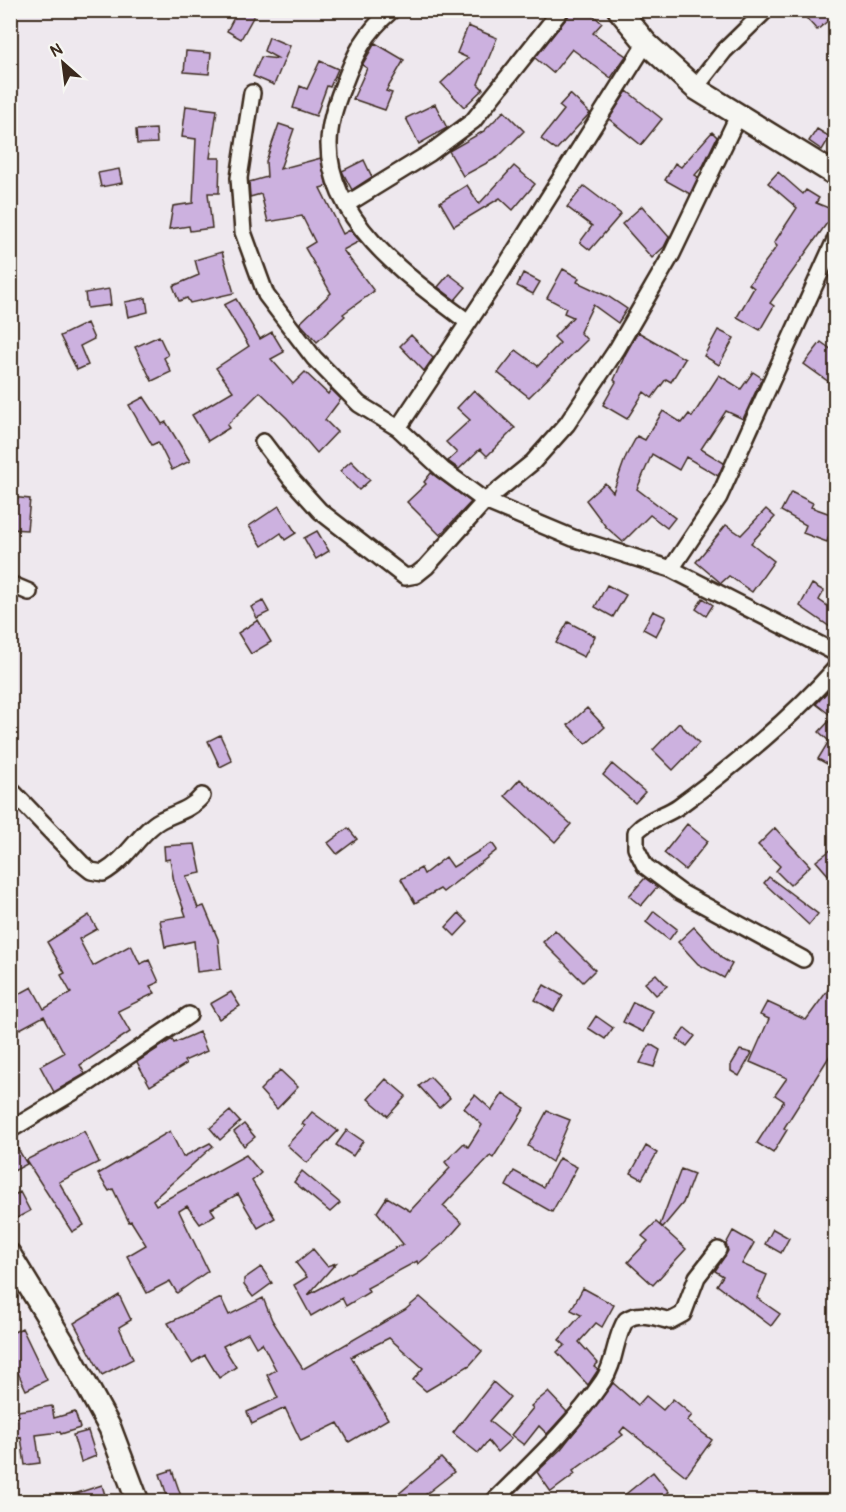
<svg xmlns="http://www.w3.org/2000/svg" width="846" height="1512" font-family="Pangolin,sans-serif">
	<rect width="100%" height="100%" fill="#eee8ee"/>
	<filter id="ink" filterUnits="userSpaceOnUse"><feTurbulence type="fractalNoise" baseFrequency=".0167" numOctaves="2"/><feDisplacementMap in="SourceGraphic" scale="12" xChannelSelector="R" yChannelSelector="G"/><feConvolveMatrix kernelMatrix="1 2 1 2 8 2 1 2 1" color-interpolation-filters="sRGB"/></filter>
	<g filter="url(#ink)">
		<!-- building -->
		<path fill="#ccb1df" stroke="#3b2a1e" stroke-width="1.5" d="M238,10H257L241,39L227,31Z
			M573,10H587L602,23L593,33L626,56L611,78L572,49L553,73L535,58Z
			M799,10H836V14L817,30Z
			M468,26L497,38L478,84L483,89L464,107L441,83L468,58L457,53Z
			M269,37L290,46L274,85L253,76L261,57L279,59L264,51Z
			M375,43L404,60L386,91L392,93L385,110L353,99L367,68L362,65Z
			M186,51L211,53L209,74L184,72Z
			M320,61L338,69L330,87L327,86L316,116L293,108L300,86L307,89Z
			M627,91L662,119L641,145L609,119Z
			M570,94L590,113L556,150L541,139L564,110L559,106Z
			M435,104L447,128L419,144L406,118Z
			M186,106L217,110L210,158H220L219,193H208L212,228L190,231L189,226L169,229L173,206L193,203L196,139L182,137Z
			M504,111L524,131L498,157L463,176L449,151L484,131Z
			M279,124L294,129L280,169L321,158L327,186L320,188L343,234L350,230L360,241L343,250L374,291L343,314L345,316L317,342L300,323L331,293L305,248L315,242L302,216L268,222L261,194L250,197L249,182L267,177L266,161Z
			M156,129L157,143L137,144L136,130Z
			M817,129L830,137L822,150L809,141Z
			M712,132L717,137L703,166L695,175L698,177L690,194L665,180L675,163L681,167Z
			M364,160L372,177L352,190L342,171Z
			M514,166L535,184L513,210L500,198L454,226L440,202L467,185L479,204Z
			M119,169L122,183L101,187L98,173Z
			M778,172L803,194L806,190L819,198L816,203L836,211V227L827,223L770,303L774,306L760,330L737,317L754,288L749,284L777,246L774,243L797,208L768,183Z
			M584,186L621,214L590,250L580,242L592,226L567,207Z
			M642,206L669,237L664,247L652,258L622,224Z
			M222,252L234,293L190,303L187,298L179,301L173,286L199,275L195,260Z
			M563,269L579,278L577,282L609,297L627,309L618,323L593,305L580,332L587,340L529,397L498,373L516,350L538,366L560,343L554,337L573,317L564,313L566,308L547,298Z
			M523,273L540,282L533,294L517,286Z
			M449,274L466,287L455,300L438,287Z
			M109,289L111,305L87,308L85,293Z
			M146,298L148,312L128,317L125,302Z
			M236,299L260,339L272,332L284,352L271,359L293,384L305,372L328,394L331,389L341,399L325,420L337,432L317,453L287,418L260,392L227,425L229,428L208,441L192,415L233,391L216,368L249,346L224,305Z
			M87,323L94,339L80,346L88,365L77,370L60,336Z
			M718,330L734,338L719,365L704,356Z
			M638,332L685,359L671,382L666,379L652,398L644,392L627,419L603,405L616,382L614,380L625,355Z
			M411,335L433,358L424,371L400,346Z
			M159,336L168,355L164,358L171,372L152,381L135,347Z
			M821,342L836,353V387L804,364Z
			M753,372L762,378L743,419L726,411L701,449L724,463L718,476L686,457L679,470L652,454L637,489L675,518L667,528L650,515L623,542L606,527L586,500L605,483L613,492L626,456L637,436L645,440L663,411L682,423L689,414L692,417L719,375L741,389Z
			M474,390L515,428L487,456L480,449L459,469L448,461L457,453L446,442L470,420L457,408Z
			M144,397L162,424L166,422L190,461L172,470L158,442L152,445L129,405Z
			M351,461L370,480L359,490L340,471Z
			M431,473L471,502L440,535L407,502L426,484L424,482Z
			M791,492L813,503L811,507L836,516L827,542L803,533L806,525L781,511Z
			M11,497L30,499L27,530L10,529Z
			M279,506L296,533L285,540L281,533L262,546L249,526Z
			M766,509L775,517L751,543L774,561L752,592L729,576L721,583L696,562L726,525L741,535Z
			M317,531L329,551L316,559L304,538Z
			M812,584L824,591L819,600L836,612V631L800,606Z
			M607,585L626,595L613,617L595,607Z
			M703,598L713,605L706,616L696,609Z
			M263,601L269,612L257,618L251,607Z
			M653,611L666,617L656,636L643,629Z
			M258,620L271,642L251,654L238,633Z
			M568,622L595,636L584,657L556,643Z
			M836,683V769L818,759L829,741L819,732L833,717L816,704Z
			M587,708L605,727L586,744L568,725Z
			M679,723L699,743L673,770L653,750Z
			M220,735L232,761L220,767L208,741Z
			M612,764L645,792L635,803L603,775Z
			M520,779L571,824L555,842L505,796Z
			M687,824L708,841L685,870L664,853Z
			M348,828L357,839L337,854L328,843Z
			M775,828L810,866L790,885L776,871L780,866L758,845Z
			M492,843L497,850L443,892L440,889L415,903L401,879L421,868L424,874L446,857L453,867Z
			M195,844L201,873L186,876L198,908L204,906L218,939L221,969L197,972L194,941L165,947L160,920L186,916L174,882L170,859L165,860L164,846Z
			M836,846V884L816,861Z
			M769,877L818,914L809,925L764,883Z
			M645,878L657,887L641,906L629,896Z
			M654,911L677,929L669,940L646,922Z
			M459,913L468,922L455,936L446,927Z
			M89,915L97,929L79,939L93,966L131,945L140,964L149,960L159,982L150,986L155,993L118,1011L130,1032L80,1065L85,1074L54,1092L40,1066L64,1053L44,1016L20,1029L10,1013V999L32,987L44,1009L71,993L61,975L65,973L47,942Z
			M694,927L723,959L732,964L724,978L698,964L678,942Z
			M555,930L595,970L583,982L543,942Z
			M656,974L667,986L656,995L645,983Z
			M836,979V1046L784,1128L787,1130L773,1153L757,1143L784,1101L775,1095L787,1078L750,1062L769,1019L760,1015L767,1002L806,1020Z
			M544,985L563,996L554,1011L535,1000Z
			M231,992L240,1006L219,1019L210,1004Z
			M633,1002L653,1011L643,1032L623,1022Z
			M596,1016L613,1028L605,1039L588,1028Z
			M685,1028L695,1036L687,1046L677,1039Z
			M199,1032L207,1051L184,1061L186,1064L150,1086L137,1062L172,1039L174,1043Z
			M650,1044L660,1050L654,1067L640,1063Z
			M740,1050L752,1053L739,1076L731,1071V1065Z
			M280,1070L298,1087L277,1109L260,1090Z
			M430,1077L450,1098L439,1108L419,1086Z
			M386,1079L406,1096L388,1116L368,1099Z
			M503,1093L525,1108L493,1158L490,1156L443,1206L462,1223L447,1240L418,1264L417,1261L367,1288L369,1292L346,1306L342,1298L311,1316L294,1285L307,1277L296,1263L313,1249L327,1266L336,1263L308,1295L403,1244L377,1212L387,1197L410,1211L450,1168L445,1162L464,1143L468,1147L482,1125L464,1108L475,1095L492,1110Z
			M230,1111L240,1122L220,1140L210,1128Z
			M547,1111L570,1120L552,1162L528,1146Z
			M312,1112L338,1131L307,1163L287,1145L305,1126L302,1124Z
			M244,1124L255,1137L244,1146L234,1132Z
			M347,1130L363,1141L353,1156L336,1145Z
			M84,1131L99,1162L59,1182L84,1225L72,1232L26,1160Z
			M170,1131L183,1157L210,1143L213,1146L153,1200L156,1205L246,1155L261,1173L252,1181L275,1218L258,1228L238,1194L211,1209L215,1215L200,1224L187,1206L179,1211L208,1271L177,1293L170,1281L147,1293L127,1256L146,1245L131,1221L129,1222L113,1189L109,1191L98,1174Z
			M12,1139L27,1164L10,1173V1140Z
			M646,1146L657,1153L642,1179L631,1173Z
			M559,1158L577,1167L552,1212L506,1186L514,1171L543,1187Z
			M681,1169L694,1174L683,1203L663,1227L660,1225Z
			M302,1171L340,1203L330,1212L294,1182Z
			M20,1192L30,1211L15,1219L10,1210V1197Z
			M656,1222L686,1249L653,1285L628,1262L648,1241L642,1236Z
			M773,1229L789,1238L781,1253L765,1244Z
			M733,1231L754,1243L742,1264L767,1275L757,1298L780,1314L771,1326L717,1285L723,1276L715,1271L728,1251L726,1244Z
			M261,1267L272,1283L253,1297L244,1285V1279Z
			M583,1288L614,1305L602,1327L596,1323L579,1342L598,1363L594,1367L598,1370L588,1385L557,1352L565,1345L559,1340L581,1315L571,1310Z
			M119,1295L131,1320L119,1327L133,1359L102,1375L74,1323Z
			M420,1297L482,1351L470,1365L426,1391L413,1380L423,1368L389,1338L351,1357L388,1419L349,1442L338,1423L301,1441L285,1408L252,1424L247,1412L278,1398L267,1375L276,1370L262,1343L256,1347L248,1333L223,1346L236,1367L219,1378L205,1355L192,1363L168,1323L221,1298L229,1315L263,1298L272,1320L303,1369L405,1310Z
			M22,1328L47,1380L26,1390L18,1373L10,1378V1334Z
			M493,1382L510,1397L489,1421L511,1439L497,1452L488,1441L478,1453L453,1433Z
			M613,1383L638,1405L646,1396L663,1410L673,1399L692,1415L687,1421L712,1440L686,1476L624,1427L620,1432L623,1435L573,1471L575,1474L551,1492L537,1472L561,1449Z
			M548,1392L567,1412L547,1434L539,1426L524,1445L511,1435L533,1408L531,1406Z
			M52,1406L54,1418L75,1412L80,1428L61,1434L60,1432L36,1435L40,1463L25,1465L21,1437L10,1443V1421L18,1417V1411Z
			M88,1431L96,1456L81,1462L73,1435Z
			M441,1458L454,1472L416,1502H389Z
			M172,1470L183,1502H169L160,1474Z
			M653,1472L669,1492L657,1502H616Z
			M102,1485L107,1502H60L59,1499Z"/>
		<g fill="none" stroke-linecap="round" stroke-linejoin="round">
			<defs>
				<path id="street" d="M392,10C364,34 355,54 343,86C336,103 329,125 329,144C329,223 412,280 468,322
					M695,88L724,51L766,10
					M252,93L239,178L243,232L266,295L314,358L359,404L398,428L443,470L485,501L573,538L671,569L836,653
					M347,204L430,153L473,121L561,10
					M398,428L496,281L646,43
					M263,442L291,479L320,511L405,577L416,575L426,567L485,501L533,462L567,424L617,349L672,254L738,116
					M671,569L719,497L836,238
					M10,584L29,592
					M10,789L81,863L91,871L103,873C128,859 140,831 161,820C175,813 192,809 202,796
					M803,959L680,892L645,866L636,848V832C649,818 665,816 679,806C735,765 790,720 836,668
					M10,1130L90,1082L189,1015
					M493,1502C531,1464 573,1425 603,1381C616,1362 614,1338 626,1320C639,1311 656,1317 670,1321L683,1314L697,1277L718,1250"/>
				<path id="secondary" d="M619,10L646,43L695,88L836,175
					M10,1255L63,1342L110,1428L138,1502"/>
			</defs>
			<!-- street casing -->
			<use href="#street" stroke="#3b2a1e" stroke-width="20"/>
			<!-- secondary casing -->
			<use href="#secondary" stroke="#3b2a1e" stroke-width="26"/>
			<!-- street -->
			<use href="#street" stroke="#f6f6f2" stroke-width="15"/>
			<!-- secondary -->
			<use href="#secondary" stroke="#f6f6f2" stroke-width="21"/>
		</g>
	</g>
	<!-- margin -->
	<rect width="846" height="1512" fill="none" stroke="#f6f6f2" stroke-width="36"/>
	<rect x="18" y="18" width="810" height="1476" fill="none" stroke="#3b2a1e" stroke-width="2" filter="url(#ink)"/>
	<!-- north arrow -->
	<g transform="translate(63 63) rotate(332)" stroke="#f6f6f2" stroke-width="4.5" paint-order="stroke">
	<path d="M0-4.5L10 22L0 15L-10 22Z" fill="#3b2a1e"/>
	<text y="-9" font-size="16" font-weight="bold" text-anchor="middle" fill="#3b2a1e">N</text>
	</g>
</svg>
